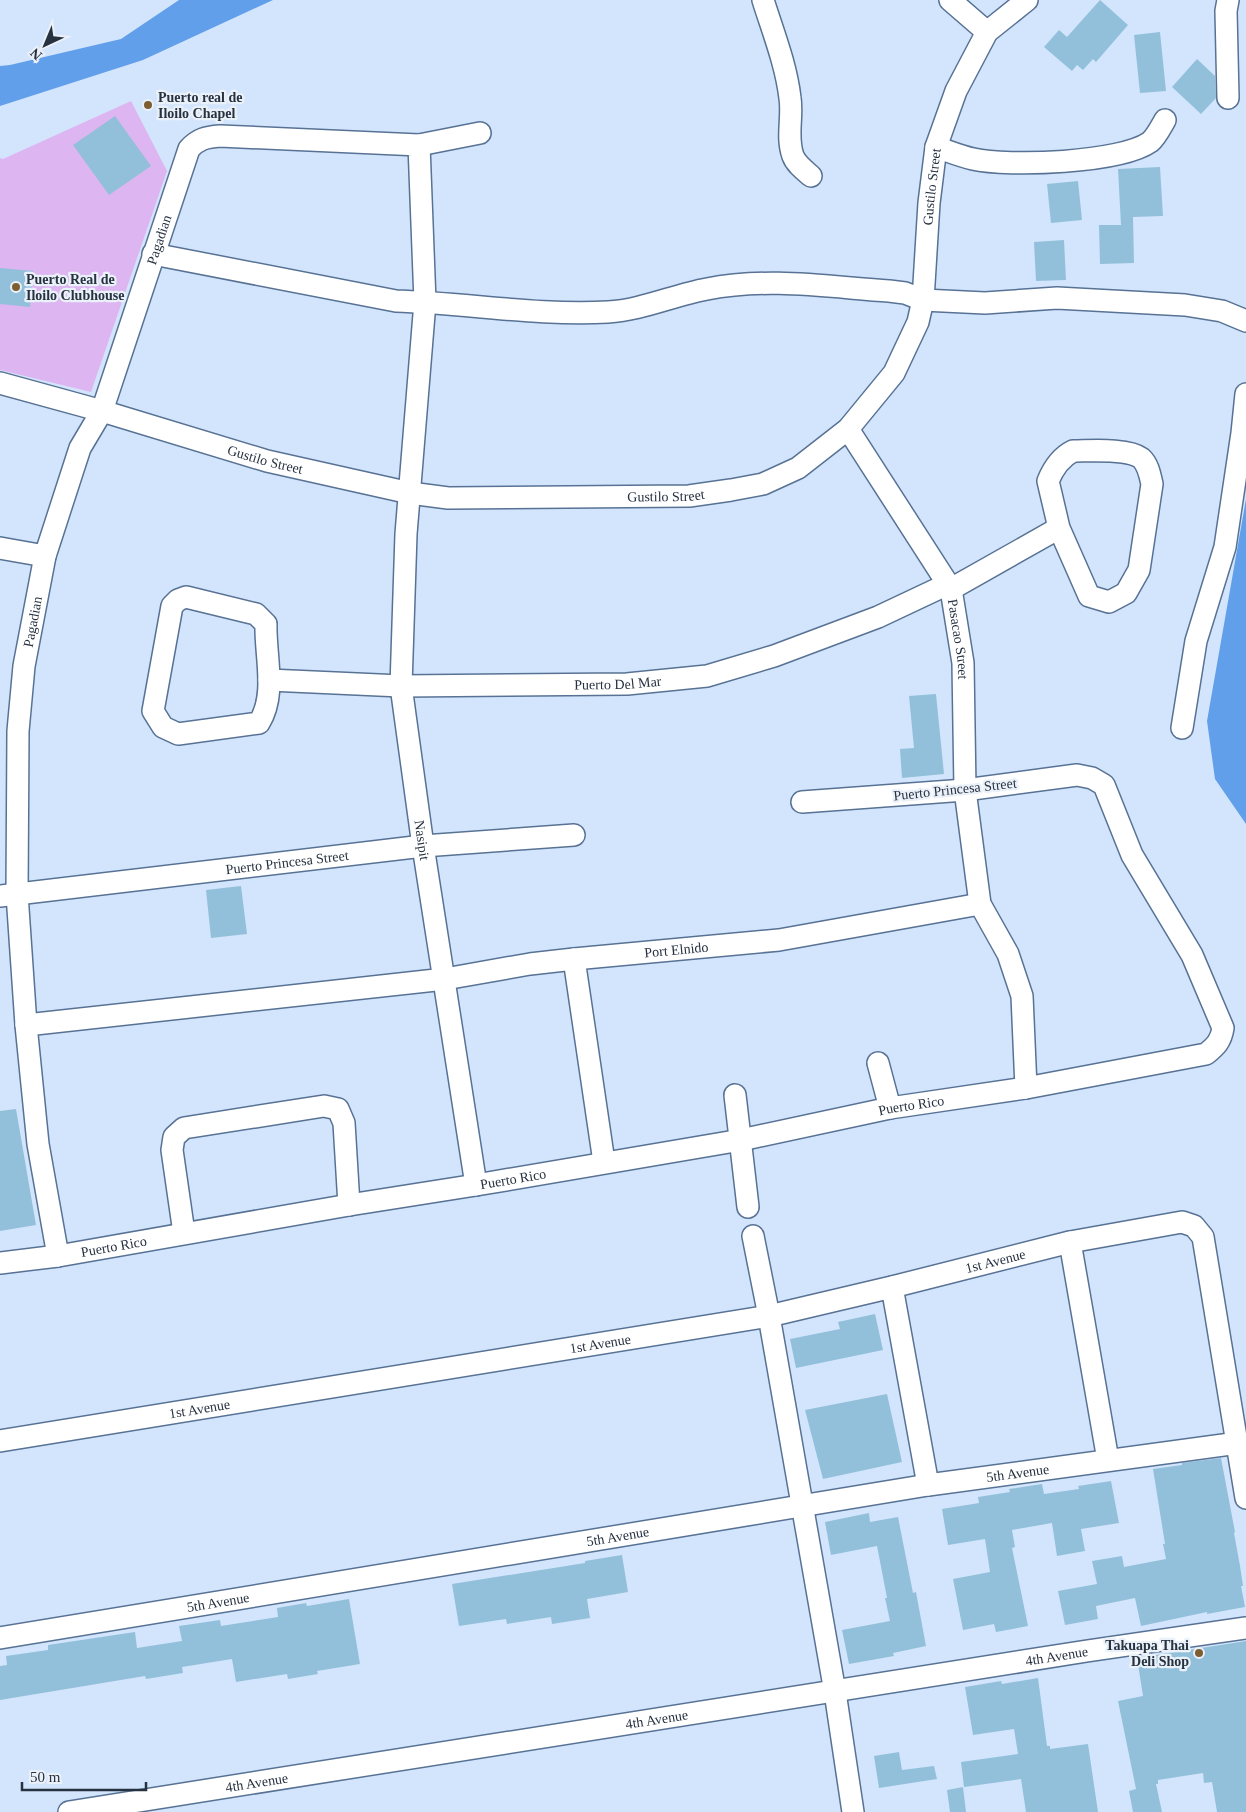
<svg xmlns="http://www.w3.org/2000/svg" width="1246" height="1812" font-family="Georgia,serif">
	<rect width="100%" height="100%" fill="#d3e5fc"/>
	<!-- green -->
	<path fill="#ddb5f1" d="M131,101L167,171L91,392L0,370V158L3,159Z"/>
	<!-- water -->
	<path fill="#619feb" d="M179,0H273L143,60L0,106V66L10,65L121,39Z
		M1246,499V824L1215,779L1207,721Z"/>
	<!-- building -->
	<path fill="#92c0db" d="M1100,0L1128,25L1096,62L1093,59L1083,70L1077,65L1072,71L1044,47L1059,30L1067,37Z
		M1160,32L1166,91L1140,93L1134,35Z
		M1197,59L1215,76L1216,98L1201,114L1172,87Z
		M115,116L151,166L109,195L73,145Z
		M1160,167L1163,216L1133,217L1134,263L1100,264L1099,225H1121L1118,169Z
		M1078,181L1082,220L1051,223L1047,184Z
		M1064,240L1066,280L1036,281L1034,242Z
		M0,268L33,271L30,307L0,304Z
		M936,694L944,774L902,778L900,749L914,748L909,696Z
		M241,886L247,934L211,938L206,890Z
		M16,1109L36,1225L0,1231V1111Z
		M875,1314L883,1350L796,1368L790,1339L840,1329L838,1322Z
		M887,1394L902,1462L823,1479L805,1410Z
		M1221,1458L1235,1532L1234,1533L1240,1566L1243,1586H1241L1245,1607L1207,1614V1612L1141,1626L1135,1598L1096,1606L1098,1619L1065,1625L1058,1591L1097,1584L1092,1561L1122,1556L1124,1567L1166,1559L1163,1544H1165L1153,1469L1182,1465V1463Z
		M1111,1481L1119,1523L1081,1529L1085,1551L1057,1556L1052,1523L1012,1530L1015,1547L1012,1548L1028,1626L996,1632L994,1624L963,1630L953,1579L990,1572L985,1539L948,1545L942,1509L979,1503L978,1497L1010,1492L1009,1489L1042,1484L1044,1494L1079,1489L1078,1486Z
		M869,1513L870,1522L898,1517L913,1593L916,1592L926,1646L893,1653L894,1656L849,1664L842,1630L890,1621L885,1598H887L877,1546L831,1555L825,1522Z
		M622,1555L628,1592L587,1599L590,1618L552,1624L551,1617L507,1624L506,1619L459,1626L452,1584L585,1563V1561Z
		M349,1599L360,1664L317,1671L318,1674L288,1679L287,1674L236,1682L232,1659L182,1667L183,1673L146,1679L145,1676L0,1700V1666L7,1665L6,1656L48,1650V1645L135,1632L137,1648L182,1641L179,1626L220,1620L221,1626L278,1617L277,1608L306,1603L307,1606Z
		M1246,1641V1812H1217L1212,1782L1204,1783L1203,1773L1158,1780V1784H1156L1162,1812H1133L1129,1791L1136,1789L1118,1701L1143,1696L1137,1658Z
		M1038,1678L1047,1746H1050V1749L1088,1744L1098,1812H1026L1021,1779L964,1787L961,1762L1018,1754L1014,1729L973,1735L965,1687L1001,1681L1002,1684Z
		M899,1752L902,1770L934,1766L937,1779L879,1788L874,1756Z
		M963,1787L966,1812H950L947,1790Z"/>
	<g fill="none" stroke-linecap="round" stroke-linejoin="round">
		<defs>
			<g id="minor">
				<path d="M763,0C773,32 786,64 790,98C793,117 786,137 793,156C796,164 804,170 811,176"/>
				<path d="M950,0L987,32"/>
				<path d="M1228,98L1226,11L1228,0"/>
				<path d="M419,145L480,133"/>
				<path d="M936,147C948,151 960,156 973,159C1009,167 1120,163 1150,142C1156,137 1161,127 1165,120"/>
				<path d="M153,254L396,301C466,303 538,316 608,312C642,310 674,295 707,289C767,277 829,287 889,291L905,293L923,300L985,303L1057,298L1185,305L1222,311L1246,321"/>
				<path id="s1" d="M0,383L102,411L267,461L410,493L448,498L689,496L731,490L763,484L798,468L848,429L894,373L918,322L923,300L929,203L936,147L956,91L987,32L1027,0"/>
				<path id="s2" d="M848,429L951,589L963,663L965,790L980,904L1008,954L1022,996L1026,1088"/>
				<path d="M0,548L45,556"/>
				<path d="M951,589L1059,528L1048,481C1053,469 1061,457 1073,451C1090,451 1128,448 1141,458C1148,464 1150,475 1152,484L1139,570L1126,593L1109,602L1089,596L1059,528"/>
				<path d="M186,597L256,614L266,624C265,656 277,694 259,723L178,734L163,727L153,711L172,606L178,600Z"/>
				<path id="s3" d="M269,680L401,686L627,684L707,676L774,656L878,617L948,584"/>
				<path d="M1182,728L1196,641L1225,547L1242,433L1246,394"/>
				<path id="s4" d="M0,896L423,846L574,835"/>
				<path d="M26,1025L445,979L530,964L574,959"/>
				<path d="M878,1063L890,1108"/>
				<path d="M735,1095L748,1207"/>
				<path id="s5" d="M604,1162L574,959L779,940L980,904"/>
				<path d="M184,1233L172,1150L174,1137L184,1128L324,1106L338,1109L344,1123L349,1205"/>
				<path d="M753,1236L769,1316L835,1692L853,1812"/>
				<path d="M1070,1242L1108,1460"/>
				<path id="s6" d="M58,1256L38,1144L26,1025L17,894L18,731L24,666L45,556L80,448L102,411L189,149C198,139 206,137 220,136L419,145L425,302L406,534L401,686L423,846L476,1185"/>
				<path id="s7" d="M0,1263L58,1256L349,1205L476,1185L741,1140L890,1108L1026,1088L1206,1054C1216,1046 1221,1041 1223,1028L1192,955L1132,855L1104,785L1092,778L1077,775L965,790L802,802"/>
				<path d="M892,1287L928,1485"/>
				<path id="s8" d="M0,1441L769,1316L892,1287L1070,1242L1182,1222L1194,1226L1203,1237L1246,1498"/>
				<path id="s9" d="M0,1638L928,1485L1238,1443"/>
				<path id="s10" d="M69,1812L1087,1651L1246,1628"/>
			</g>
		</defs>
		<!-- minor casing -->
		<use href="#minor" stroke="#577294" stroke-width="24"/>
		<!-- minor -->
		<use href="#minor" stroke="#fff" stroke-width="21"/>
	</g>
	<!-- markers -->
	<g fill="#7d5e33" stroke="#ebf1f9" stroke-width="2">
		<circle cx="148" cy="105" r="5"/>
		<circle cx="16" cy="287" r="5"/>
		<circle cx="1199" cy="1653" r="5"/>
	</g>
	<g text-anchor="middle" stroke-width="4.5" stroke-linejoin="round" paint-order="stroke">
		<!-- poi labels -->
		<g font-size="14" font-weight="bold" fill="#273241" stroke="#ebf1f9" text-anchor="start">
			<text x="158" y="102">Puerto real de<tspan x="158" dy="16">Iloilo Chapel</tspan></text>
			<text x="26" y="284">Puerto Real de<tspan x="26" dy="16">Iloilo Clubhouse</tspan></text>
			<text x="1189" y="1650" text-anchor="end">Takuapa Thai<tspan x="1189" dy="16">Deli Shop</tspan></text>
		</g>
		<!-- street labels -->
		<g font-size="14" fill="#273241" stroke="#ebf1f9">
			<text dy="5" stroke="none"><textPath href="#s1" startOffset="1146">Gustilo Street</textPath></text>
			<text dy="5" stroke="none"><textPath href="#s6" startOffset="1042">Pagadian</textPath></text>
			<text dy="5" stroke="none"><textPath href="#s1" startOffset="276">Gustilo Street</textPath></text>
			<text dy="5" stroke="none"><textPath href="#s1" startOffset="681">Gustilo Street</textPath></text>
			<text dy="5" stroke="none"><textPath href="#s6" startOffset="638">Pagadian</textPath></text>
			<text dy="5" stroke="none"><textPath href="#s2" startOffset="241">Pasacao Street</textPath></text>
			<text dy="5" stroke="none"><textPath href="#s3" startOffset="349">Puerto Del Mar</textPath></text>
			<text transform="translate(955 789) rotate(-6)" y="5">Puerto Princesa Street</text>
			<text dy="5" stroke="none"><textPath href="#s6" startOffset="2069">Nasipit</textPath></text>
			<text dy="5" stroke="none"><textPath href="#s4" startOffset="289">Puerto Princesa Street</textPath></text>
			<text dy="5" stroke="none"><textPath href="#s5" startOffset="308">Port Elnido</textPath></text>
			<text dy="5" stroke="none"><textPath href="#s7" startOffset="925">Puerto Rico</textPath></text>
			<text dy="5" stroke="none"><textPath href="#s7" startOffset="520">Puerto Rico</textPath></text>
			<text dy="5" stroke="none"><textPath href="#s7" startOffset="115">Puerto Rico</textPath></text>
			<text dy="5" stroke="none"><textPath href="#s8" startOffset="1012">1st Avenue</textPath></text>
			<text dy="5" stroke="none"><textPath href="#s8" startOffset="608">1st Avenue</textPath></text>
			<text dy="5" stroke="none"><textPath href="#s8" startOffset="202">1st Avenue</textPath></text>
			<text dy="5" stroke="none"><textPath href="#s9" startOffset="1031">5th Avenue</textPath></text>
			<text dy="5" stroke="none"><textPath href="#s9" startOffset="626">5th Avenue</textPath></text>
			<text dy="5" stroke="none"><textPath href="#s9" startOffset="221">5th Avenue</textPath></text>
			<text dy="5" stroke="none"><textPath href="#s10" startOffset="1000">4th Avenue</textPath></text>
			<text dy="5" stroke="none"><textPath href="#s10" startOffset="595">4th Avenue</textPath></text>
			<text dy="5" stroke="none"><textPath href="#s10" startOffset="190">4th Avenue</textPath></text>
		</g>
	</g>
	<!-- north arrow -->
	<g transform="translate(45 45) rotate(224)" stroke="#ebf1f9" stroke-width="4" paint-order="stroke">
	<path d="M0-4L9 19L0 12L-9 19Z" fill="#273241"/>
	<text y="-8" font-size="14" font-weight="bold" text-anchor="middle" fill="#273241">N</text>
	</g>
	<!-- scale -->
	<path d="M22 1782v8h124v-8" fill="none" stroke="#273241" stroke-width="2.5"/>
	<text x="30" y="1782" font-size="15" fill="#273241" stroke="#ebf1f9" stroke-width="4" paint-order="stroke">50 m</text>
</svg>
